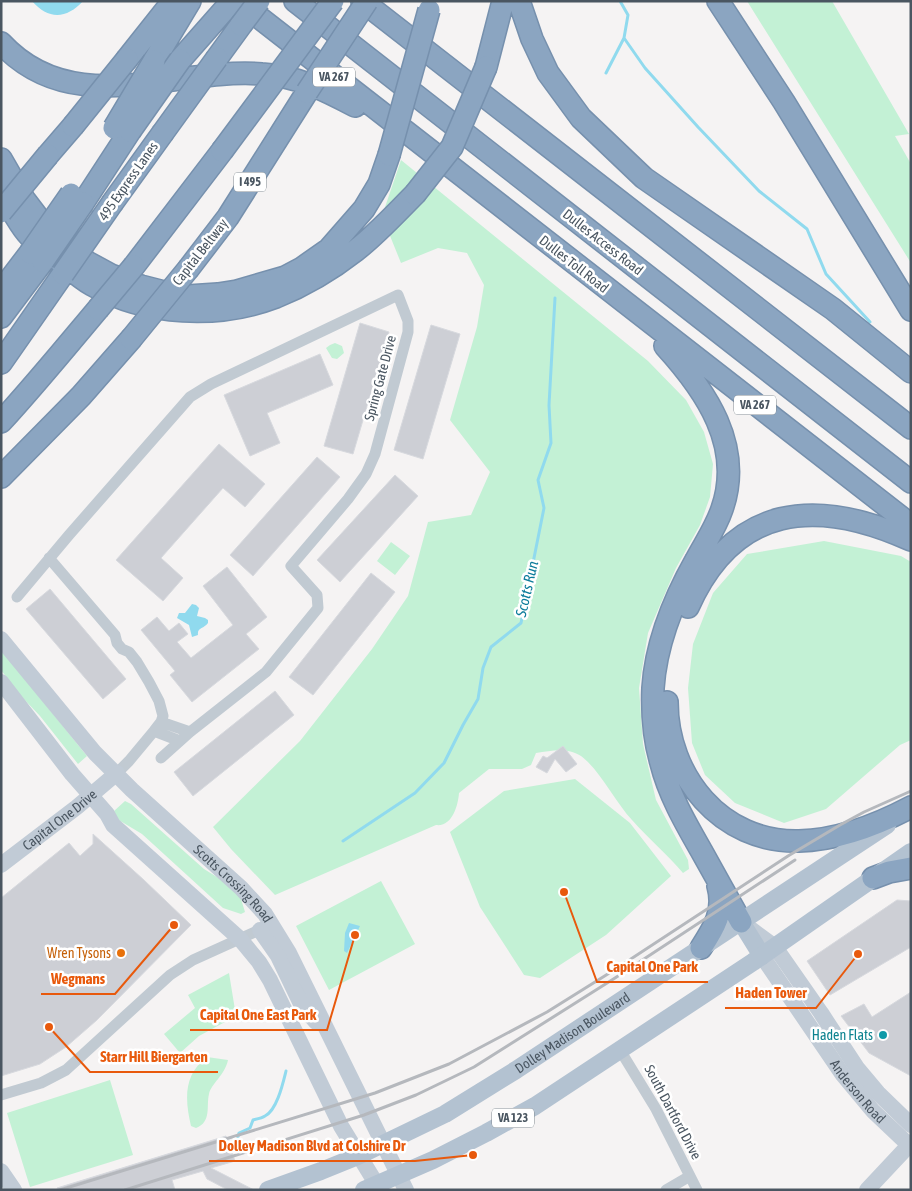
<svg xmlns="http://www.w3.org/2000/svg" width="912" height="1191" font-family="'Asap Condensed',sans-serif">
	<rect width="100%" height="100%" fill="#f5f3f3"/>
	<!-- green -->
	<path fill="#c3f1d5" d="M747,1H832L909,134L895,136L911,164V263Z
		M401,160L648,361L686,400L704,432L713,464L710,497L700,525L676,568L648,633L639,688L643,744L656,800L688,860L689,869L683,873C667,854 648,838 632,820C616,803 599,769 581,756C566,747 552,751 536,753L531,765L522,769H489L459,793C458,806 452,827 436,825L275,895L231,849L213,827L300,741L372,649L408,596L428,522L471,515L490,472L450,420L477,327L484,285L467,253L438,248L401,263L382,216Z
		M335,343L342,346L344,353L337,359L332,358L326,348L330,345Z
		M824,541L901,556L911,562V740L900,745L826,809L784,823L735,803L705,775L692,743L688,688L693,644L713,593L747,554Z
		M391,542L410,556L395,575L377,561Z
		M3,652L87,756L78,764L40,716L20,695L1,670V654Z
		M575,779L630,823L671,876L606,935L540,978L524,975L480,907L450,832L504,791Z
		M125,801L131,804L204,869L233,887L241,899L245,912L241,914L223,908L142,834L117,819L114,811Z
		M381,881L415,944L329,990L296,926Z
		M229,973L236,1016L199,1036L180,1053L164,1034L195,1008L188,995Z
		M207,1057L228,1060C225,1075 211,1084 209,1094C206,1106 212,1122 196,1128L191,1126C185,1100 183,1075 207,1057Z
		M110,1080L133,1155L30,1187L7,1113Z"/>
	<!-- water -->
	<path fill="#90daee" d="M32,1H83C67,19 48,20 32,1Z
		M192,604L196,605L199,608L197,616L205,618L208,620V623C204,629 197,627 198,635L192,637L189,625L177,618L179,613H185Z
		M349,923L360,926L347,953L344,951L345,933Z"/>
	<g fill="none" stroke-linecap="round" stroke-linejoin="round">
		<!-- stream -->
		<path stroke="#90daee" stroke-width="3" d="M624,38L645,68L698,127L759,191L807,229L826,274L870,322
			M606,73L624,38L628,15L620,1
			M343,841L415,793L444,763L463,725L478,699L483,668L491,647L521,623L544,508L538,480L551,443L549,405L555,298
			M235,1148L239,1133L250,1128L253,1120C257,1119 262,1118 265,1116C277,1110 283,1083 286,1071"/>
	</g>
	<!-- building -->
	<path fill="#cdcfd5" stroke="#d7d9de" d="M360,323L389,332L353,454L324,446Z
		M431,325L460,334L423,459L394,450Z
		M320,354L333,385L267,413L280,443L250,456L224,395Z
		M219,444L265,484L245,507L223,488L161,558L183,578L163,601L116,560Z
		M317,457L340,477L253,576L230,555Z
		M395,475L418,496L340,582L317,560Z
		M227,567L267,617L246,634L259,649L192,702L170,675L175,671L141,630L157,617L169,631L179,623L188,634L177,642L191,658L233,625L203,586Z
		M371,573L395,592L313,695L289,677Z
		M50,589L126,679L103,699L26,609Z
		M275,691L294,715L193,796L174,772Z
		M563,746L577,764L566,772L555,759L547,773L536,767L543,756L547,758Z
		M93,834L144,880L191,925L97,1020L66,1047L40,1064L1,1076V898L69,843L80,856L93,844Z
		M897,900L911,901V947L830,995L807,961Z
		M911,992V1076L869,1053L841,1016L864,1004L872,1017Z
		M226,1136L235,1161L211,1168L254,1190H228L207,1179L203,1171L172,1180L175,1190H58L57,1188Z"/>
	<g fill="none" stroke-linecap="round" stroke-linejoin="round">
		<defs>
			<path id="highway" d="M238,1L911,525
				M295,1L911,482
				M362,1L911,428
				M519,1L532,39L548,73L581,118L644,178L833,309L911,372
				M718,1L784,102L911,310
				M1,43C73,121 174,67 262,74C297,76 325,90 355,106
				M217,58L241,25
				M127,59L173,1
				M180,60L232,1
				M154,61L190,1
				M486,67L503,1
				M48,155L73,126
				M1,159L24,199L40,220L87,262L111,275L141,286L176,295L188,296L218,294L237,291L285,277L302,268L329,249L364,209L379,184L389,155
				M1,191C9,205 17,221 27,233C36,244 48,252 59,260C70,269 80,278 92,285C147,316 218,319 276,297C303,286 332,269 355,251C376,235 396,213 415,194
				M113,202L162,134
				M83,203L130,131
				M134,266L222,151
				M189,268L228,217L307,92
				M1,291L30,253
				M1,317L43,261
				M665,346C706,391 744,446 722,509C716,527 705,543 696,560C674,599 656,642 653,688C652,712 654,739 661,763C669,795 686,824 702,852C715,875 728,899 741,922
				M1,363L63,274
				M1,422C35,385 66,347 98,309
				M1,477L81,396L131,339
				M688,607C734,504 816,497 911,540
				M667,702C667,776 721,843 799,841C838,840 877,825 911,807
				M873,878L889,872L911,868
				M701,948C714,928 725,911 718,886"/>
		</defs>
		<!-- highway casing -->
		<use href="#highway" stroke="#7690ad" stroke-width="24"/>
		<!-- street -->
		<path stroke="#c1cad2" stroke-width="11" d="M49,558L115,635L117,643L122,649L129,652L137,662L149,682L159,701L163,716L161,722L154,731L129,761L117,773
			M17,597L69,535L190,397L211,384L398,295L408,321V332L375,454L366,474L348,499L291,566L317,595L318,608L266,672L190,732L161,758
			M161,722L190,732
			M154,731L180,741
			M620,1050L656,1109L697,1190
			M1,1095L41,1083L66,1070L170,975L193,960L266,927
			M666,1190L690,1176"/>
		<!-- secondary -->
		<g stroke="#c1cbd6" stroke-width="16">
			<path id="s1" d="M1,639L95,753L132,790L241,888L265,914L289,953L406,1190"/>
			<path d="M1,682L72,774L107,814L113,825L240,939L259,962L270,980L341,1126L380,1190"/>
			<path id="s2" d="M1,865L77,807L117,773"/>
			<path d="M744,924L775,947L821,1013L857,1068L878,1093L911,1125"/>
			<path d="M260,930L278,956L302,1006L316,1022"/>
			<path id="s3" d="M762,956L843,1075L873,1111L911,1147"/>
			<path d="M1,1171L14,1190"/>
			<path d="M867,1190L911,1143"/>
		</g>
		<!-- primary -->
		<g stroke="#b3c2d1" stroke-width="18">
			<path d="M741,922L762,956"/>
			<path id="s4" d="M268,1190L321,1171L358,1156L445,1114L516,1070L887,825"/>
			<path d="M364,1190L433,1160L486,1133L535,1106L753,962L911,852"/>
		</g>
		<!-- highway -->
		<use href="#highway" stroke="#8ba5c1" stroke-width="21"/>
		<!-- rail -->
		<path stroke="#b5b8bd" stroke-width="3" d="M60,1190L375,1093L449,1064L547,1012L611,972L788,856L840,825L864,812L911,791
			M125,1190L364,1115L416,1095L474,1067L615,978L795,860"/>
		<defs>
			<path id="highway-bridge" d="M241,25L259,1
				M307,92L367,1
				M73,126L127,59
				M114,128L154,61
				M130,131L180,60
				M162,134L217,58
				M222,151L333,1
				M389,155L429,10
				M415,194L452,147L486,67
				M1,212L48,155
				M30,253L71,194
				M43,261L83,203
				M63,274L113,202
				M98,309L134,266
				M131,339L189,268"/>
		</defs>
		<!-- highway-bridge casing -->
		<use href="#highway-bridge" stroke="#7690ad" stroke-width="24" stroke-linecap="butt"/>
		<!-- highway-bridge -->
		<use href="#highway-bridge" stroke="#8ba5c1" stroke-width="21"/>
	</g>
	<!-- markers -->
	<circle fill="#e8710a" stroke="#fff" stroke-width="2" cx="121" cy="953" r="5"/>
	<circle fill="#0f9aa8" stroke="#fff" stroke-width="2" cx="883" cy="1035" r="5"/>
	<g text-anchor="middle" stroke-width="5" stroke-linejoin="round" paint-order="stroke">
		<!-- shield labels -->
		<g fill="#fff" stroke="#808990" stroke-width="1">
			<rect x="313" y="67.5" width="42" height="19" rx="4"/>
			<rect x="234" y="172.5" width="32" height="19" rx="4"/>
			<rect x="734" y="395.5" width="42" height="19" rx="4"/>
			<rect x="492" y="1108.5" width="42" height="19" rx="4"/>
		</g>
		<g font-size="12" font-weight="bold" fill="#4a5661">
			<text x="334" y="81">VA 267</text>
			<text x="250" y="186">I 495</text>
			<text x="755" y="409">VA 267</text>
			<text x="513" y="1122">VA 123</text>
		</g>
		<!-- street labels -->
		<g font-size="14" fill="#4a5661" stroke="#fff">
			<text transform="translate(128 181) rotate(-55)" y="5">495 Express Lanes</text>
			<text transform="translate(603 242) rotate(38)" y="5">Dulles Access Road</text>
			<text transform="translate(200 252) rotate(-52)" y="5">Capital Beltway</text>
			<text transform="translate(574 264) rotate(38)" y="5">Dulles Toll Road</text>
			<text transform="translate(380 378) rotate(-75)" y="5">Spring Gate Drive</text>
			<text dy="5" stroke="none"><textPath href="#s2" startOffset="74">Capital One Drive</textPath></text>
			<text dy="5" stroke="none"><textPath href="#s1" startOffset="338">Scotts Crossing Road</textPath></text>
			<text dy="5" stroke="none"><textPath href="#s4" startOffset="344">Dolley Madison Boulevard</textPath></text>
			<text dy="5" stroke="none"><textPath href="#s3" startOffset="166">Anderson Road</textPath></text>
			<text transform="translate(673 1112) rotate(62)" y="5">South Dartford Drive</text>
		</g>
		<!-- food labels -->
		<g font-size="14" fill="#c56008" stroke="#fff" text-anchor="end">
			<text x="111" y="958">Wren Tysons</text>
		</g>
		<!-- culture labels -->
		<g font-size="14" fill="#0d838f" stroke="#fff" text-anchor="end">
			<text x="873" y="1040">Haden Flats</text>
		</g>
		<!-- water labels -->
		<g font-size="15" font-style="italic" fill="#0c7c9b" stroke="#fff">
			<text transform="translate(527 589) rotate(-77)" y="5">Scotts Run</text>
		</g>
	</g>
	<!-- callouts -->
	<path fill="none" stroke="#e8590c" stroke-width="2" d="M564 892L597 982H708M174 925L115 994H41M858 954L816 1008H725M355 935L327 1030H190M49 1027L90 1072H218M473 1155L415 1161H209"/>
	<g fill="#e8590c" stroke="#fff" stroke-width="2">
		<circle cx="564" cy="892" r="5"/>
		<circle cx="174" cy="925" r="5"/>
		<circle cx="858" cy="954" r="5"/>
		<circle cx="355" cy="935" r="5"/>
		<circle cx="49" cy="1027" r="5"/>
		<circle cx="473" cy="1155" r="5"/>
	</g>
	<g font-size="15" text-anchor="middle" font-weight="bold" fill="#e8590c" stroke="#fff" stroke-width="5" stroke-linejoin="round" paint-order="stroke">
		<text x="652" y="972">Capital One Park</text>
		<text x="78" y="984">Wegmans</text>
		<text x="771" y="998">Haden Tower</text>
		<text x="258" y="1020">Capital One East Park</text>
		<text x="154" y="1062">Starr Hill Biergarten</text>
		<text x="312" y="1151">Dolley Madison Blvd at Colshire Dr</text>
	</g>
	<!-- border -->
	<rect width="912" height="1191" fill="none" stroke="#4a5661" stroke-width="5"/>
</svg>
